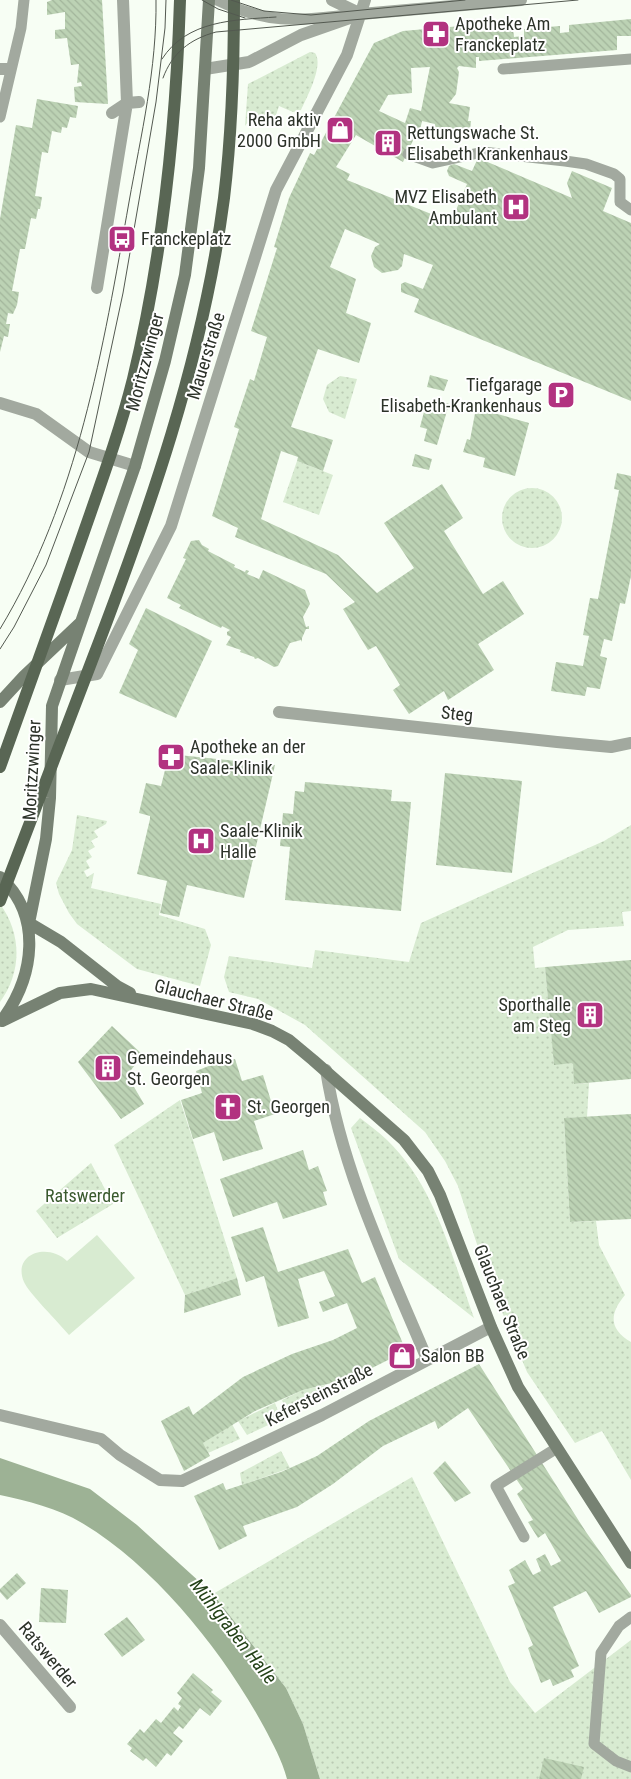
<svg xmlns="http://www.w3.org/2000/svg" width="631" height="1779" font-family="'Roboto Condensed',sans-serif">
	<defs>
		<pattern id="green-dots" width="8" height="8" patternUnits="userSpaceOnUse" patternTransform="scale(1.25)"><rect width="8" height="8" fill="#d8ebd1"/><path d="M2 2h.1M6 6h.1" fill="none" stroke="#bacab3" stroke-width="1.8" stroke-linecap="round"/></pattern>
		<pattern id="building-back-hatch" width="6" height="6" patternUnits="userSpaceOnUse" patternTransform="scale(1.25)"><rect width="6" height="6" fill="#bcd2b4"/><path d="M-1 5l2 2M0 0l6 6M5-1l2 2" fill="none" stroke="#a2b59b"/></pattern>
	</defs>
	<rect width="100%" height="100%" fill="#f7fef4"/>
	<!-- green -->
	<path fill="url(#green-dots)" d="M310,52L315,53C324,65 307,97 301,110L293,112L279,106L275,118L253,115L245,126L248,84Z
		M340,376L357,379L345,419L329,412L323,399L327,385Z
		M297,461L333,475L319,515L283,502Z
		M502 518a30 30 0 1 1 60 0a30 30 0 1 1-60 0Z
		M77,815L107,821L106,824L94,831L98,837L91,841L95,847L88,851L92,857L86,861L90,868L84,871L87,877L94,873L91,888L161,904L159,915L205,929L211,945L200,986L137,969L77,924L69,913L59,894L56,883L72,850Z
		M631,825V911L622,912L624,926L568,930L533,947L535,968L545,967L554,1064L573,1063L575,1084L589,1083L587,1117L564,1118L570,1222L596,1221L599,1245L625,1295C609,1314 609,1329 631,1342V1480L602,1431L575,1443L527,1372L488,1278L458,1186L445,1161L425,1132L305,1025L258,999L229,992L224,977L229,956L312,968L315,950L409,962L421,923L604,841Z
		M0,904C22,934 22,972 0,1002Z
		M180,1100L237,1278L185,1295L114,1145Z
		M360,1118C369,1125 379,1132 387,1140C435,1186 452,1257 474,1318L399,1259L351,1128Z
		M91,1163L113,1204L57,1238L36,1211Z
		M325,1385L327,1396L288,1414L282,1400L303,1390Z
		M275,1403L281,1419L247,1435L238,1421Z
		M232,1424L240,1439L208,1453L203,1443Z
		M281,1451L290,1468L242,1485L240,1473Z
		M412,1477L510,1682L535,1713L631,1640V1779H320L303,1724L286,1688L213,1594Z"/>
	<!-- pitch -->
	<path fill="#d8ebd1" d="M97,1235L135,1278L69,1335C60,1324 28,1292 24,1282C12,1254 47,1242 67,1261Z"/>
	<!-- water -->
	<path fill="#9db295" d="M0,1458L90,1489L137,1525L213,1594L286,1688L303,1724L320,1779H287C282,1760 273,1744 264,1727C224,1653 155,1566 82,1523C58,1508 27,1501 0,1495Z"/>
	<!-- building -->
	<path fill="url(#building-back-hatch)" fill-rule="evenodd" d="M52,0H102L108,104L75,102L74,87L82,86L81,82L77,83L79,64L71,65L67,38L55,39V30L65,29V12L47,15V2Z
		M631,19V36H617V50L479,61V57H476V68L459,66L457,68L459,72L456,94L449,103L470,107L468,121H471L469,138L434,133L435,124L422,121L419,135L416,134L403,162L356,135L336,167L350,174L347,180L451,222L467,184L449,176L447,171L449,166L454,164L472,171L478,158L572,198L567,183L572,171L612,188L603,211L631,223V401L414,312L419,299L401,292V284L405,282L423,289L433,265L404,254L402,266L398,270L382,273L374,267L371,256L375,247L380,244L345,229L330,267L356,279L346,313L371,323L359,363L318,349L291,427L333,440L323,471L297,461L298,457L281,451L261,519L338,555L377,593L414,568L384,523L442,484L463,518L444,531L483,594L503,581L524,614L478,644L494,670L448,700L444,691L409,714L393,690L400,685L376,646L368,650L343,609L355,602L326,574L235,537L238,528L212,516L239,429L234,427L250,379L254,381L267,337L251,331L277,248L274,247L289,198L310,153L314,155L374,43L403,31L449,27L478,25V32L513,29L514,37L524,36V29L560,26V33L569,32V25ZM430,67L421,111L410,108L405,123L379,111L388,95L412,93L411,68Z
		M37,99L78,106L76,118L70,117L67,128L62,127L61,133L52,131L48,153L42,152L35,196L42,197L40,209H38L36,219L31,218L25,249H20L12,291L19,292L17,305L13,314L8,313L6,324H10L8,337L4,336L0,352V219L16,125L32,128Z
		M430,375L448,380L444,391L427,387Z
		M436,400L449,404L437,445L424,441L427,429L420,427L425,408L433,411Z
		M476,408L529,423L515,476L483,467L485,458L463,452L467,439L470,440Z
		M415,454L432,459L429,470L412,466Z
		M617,473L631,476V576L625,604L620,603L612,641L604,639L600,656L607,658L600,689L587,687L585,696L551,691L556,662L583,666L589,636L583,635L590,598L598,599L619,490L614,489Z
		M199,540L202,545L209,549L208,551L235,565L234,567L245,572L246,570L249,571L247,574L259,579L263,570L305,590L310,604L303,617L306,627L309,626V629H306L302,638V642L301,640L290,643L278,666L274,667L258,658L255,659L254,657L240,652L241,650L226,645L231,637L227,635V632L230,630L222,626L221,628L179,608L181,605L167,598L186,559L183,558L191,541Z
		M146,608L212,641L176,718L119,693L138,650L129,644Z
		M169,754L275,765L244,898L187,885L179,917L160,913L167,881L137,874L150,819V816L139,813L146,783L161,786Z
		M445,773L522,781L512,873L436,865Z
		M305,782L392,790L391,801L411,802L401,911L285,900L290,847L280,846L283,813L293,814L295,791L304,792Z
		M631,960V1079L574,1084L573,1063L554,1065L545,967Z
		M112,1026L143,1055L127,1075L144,1104L121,1119L78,1062Z
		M235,1059L242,1081L263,1075L275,1114L254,1121L263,1149L223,1161L214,1132L193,1139L181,1100L202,1093L196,1071L224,1060L225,1062Z
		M631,1114V1219L570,1222L564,1118Z
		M303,1150L309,1170L318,1166L327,1191L323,1192L327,1205L283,1219L277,1202L233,1217L220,1179Z
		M263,1227L278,1272L348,1249L362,1283L375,1277L406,1351L352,1378L303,1390L255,1411L203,1443L210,1456L184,1471L161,1421L189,1406L193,1415L243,1377L292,1354L333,1340L357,1328L347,1303L323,1312L319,1302L335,1296L324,1271L298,1279L309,1318L278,1327L264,1276L246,1282L231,1237Z
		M237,1278L241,1295L184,1313L185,1295Z
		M479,1364L586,1532L631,1595V1597L599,1613L586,1591L553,1607L579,1666L571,1670L574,1677L553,1686L550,1679L541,1683L533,1662L528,1648L533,1645L508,1586L515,1583L509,1570L525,1560L533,1575L541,1571L536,1559L545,1554L551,1566L561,1561L545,1533L538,1538L528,1522L533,1520L517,1494L523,1489L468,1408L438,1429L435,1421L383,1446L333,1484L297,1507L243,1526L247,1536L219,1550L194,1496L223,1483L226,1490L281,1472L317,1456L369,1421Z
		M445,1461L471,1493L455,1502L433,1473Z
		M17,1573L26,1583L7,1600L0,1592V1589Z
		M41,1588L68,1590L66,1623L39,1622Z
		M127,1617L145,1640L122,1657L104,1634Z
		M193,1673L213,1690L211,1692L222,1701L210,1716L200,1708L183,1729L179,1726L173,1733L183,1741L171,1756L167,1753L156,1767L146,1758L143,1761L130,1751L132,1748L127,1744L140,1729L144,1733L156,1719L161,1723L174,1707L178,1711L181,1706L178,1704L182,1698L177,1693Z
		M544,1758L584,1767L581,1779H539Z"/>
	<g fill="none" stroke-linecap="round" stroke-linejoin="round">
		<!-- lane -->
		<path stroke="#a2a99f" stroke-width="11" d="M217,0C267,24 294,21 348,15
			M503,69L631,59
			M0,117L21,28L24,0
			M408,154L433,163L483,152L565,161L586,164L614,174L620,179V202L631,210
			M524,1537L496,1486L557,1448
			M631,1617L619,1626L601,1653L594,1744L616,1761L631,1767"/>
		<!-- street -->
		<path stroke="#a2a99f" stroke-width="12" d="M123,0L127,103L125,110
			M332,0L361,14
			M0,69H10
			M205,69L249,62L301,35L361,14L521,0
			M112,113L127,103L139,102
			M97,288L127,103
			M0,403L36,414L89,452L135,466
			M60,680L97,674L171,526L276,190L347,55L365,0
			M279,712L557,742L611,747L631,743
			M326,1070C342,1171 388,1266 427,1359
			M0,1415L101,1439L120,1455L160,1480L182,1481L322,1415L491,1327
			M0,1625L70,1707"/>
		<!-- secondary -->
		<path stroke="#778273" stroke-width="12" d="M0,702L24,676L80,623
			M0,877C43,916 34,976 3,1019
			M29,923L46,839L50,798L52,706L135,466L165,361L185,275L199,168L209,0
			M29,923L61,942L117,986L130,993
			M2,1021L60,993L91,989L253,1024L272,1031L289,1040L313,1060L404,1140L428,1171L440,1195L491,1327L518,1387L631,1563"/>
		<!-- primary -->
		<path stroke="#596654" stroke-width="12" d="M0,767C26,694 53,620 79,546C98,491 119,435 133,379C163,254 176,128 180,0
			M0,901C30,822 61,743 91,663C149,512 203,359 224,198C232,132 234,66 234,0"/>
		<!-- tram -->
		<path stroke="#535950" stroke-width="1" d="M202,0L218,9L245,18
			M231,0L264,11L311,15L465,0
			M162,59C187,20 234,20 276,17
			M163,78C172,53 190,39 216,32L578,0
			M0,629C78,500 103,349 129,202C141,135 157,68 156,0
			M0,649L14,627L46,565L89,452L123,293L156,102L165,28L166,0"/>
	</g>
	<!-- icons -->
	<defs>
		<symbol id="pharmacy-square" viewBox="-11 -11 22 22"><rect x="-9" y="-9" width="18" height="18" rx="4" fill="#b23280" stroke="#fff"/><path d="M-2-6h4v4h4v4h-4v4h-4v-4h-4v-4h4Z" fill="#fff"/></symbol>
		<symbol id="shop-square" viewBox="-11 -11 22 22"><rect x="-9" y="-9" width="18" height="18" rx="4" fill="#b23280" stroke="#fff"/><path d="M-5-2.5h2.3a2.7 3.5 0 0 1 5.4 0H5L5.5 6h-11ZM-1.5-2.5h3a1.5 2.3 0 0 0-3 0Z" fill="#fff"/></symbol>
		<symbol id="building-square" viewBox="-11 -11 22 22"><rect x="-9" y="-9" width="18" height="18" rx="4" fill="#b23280" stroke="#fff"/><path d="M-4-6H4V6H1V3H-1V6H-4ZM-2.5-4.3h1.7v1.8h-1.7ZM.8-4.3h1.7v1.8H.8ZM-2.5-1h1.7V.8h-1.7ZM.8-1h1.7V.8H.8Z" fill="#fff"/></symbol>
		<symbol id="hospital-square" viewBox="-11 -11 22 22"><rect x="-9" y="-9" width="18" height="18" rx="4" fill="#b23280" stroke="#fff"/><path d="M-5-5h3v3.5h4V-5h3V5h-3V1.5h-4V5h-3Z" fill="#fff"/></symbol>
		<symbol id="bus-square" viewBox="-11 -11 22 22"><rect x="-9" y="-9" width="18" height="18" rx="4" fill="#b23280" stroke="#fff"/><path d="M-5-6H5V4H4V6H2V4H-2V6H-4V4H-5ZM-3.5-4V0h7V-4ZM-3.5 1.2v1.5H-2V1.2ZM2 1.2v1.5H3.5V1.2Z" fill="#fff"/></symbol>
		<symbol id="parking-square" viewBox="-11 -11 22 22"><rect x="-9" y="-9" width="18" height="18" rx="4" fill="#b23280" stroke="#fff"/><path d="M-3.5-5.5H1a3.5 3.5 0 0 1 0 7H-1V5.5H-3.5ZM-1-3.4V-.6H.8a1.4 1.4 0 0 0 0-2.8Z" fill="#fff"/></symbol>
		<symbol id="church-square" viewBox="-11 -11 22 22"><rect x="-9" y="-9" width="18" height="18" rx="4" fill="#b23280" stroke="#fff"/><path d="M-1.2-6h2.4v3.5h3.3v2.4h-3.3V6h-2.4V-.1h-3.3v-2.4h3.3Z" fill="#fff"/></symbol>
	</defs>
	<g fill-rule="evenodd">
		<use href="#pharmacy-square" x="420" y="18" width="32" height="32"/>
		<use href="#shop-square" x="324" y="114" width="32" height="32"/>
		<use href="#building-square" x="372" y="127" width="32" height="32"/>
		<use href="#hospital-square" x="500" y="191" width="32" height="32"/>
		<use href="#bus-square" x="106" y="223" width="32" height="32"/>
		<use href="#parking-square" x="545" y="379" width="32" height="32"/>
		<use href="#pharmacy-square" x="155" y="741" width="32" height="32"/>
		<use href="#hospital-square" x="185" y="825" width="32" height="32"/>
		<use href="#building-square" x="574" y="999" width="32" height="32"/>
		<use href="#building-square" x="92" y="1052" width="32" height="32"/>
		<use href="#church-square" x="212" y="1091" width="32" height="32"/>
		<use href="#shop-square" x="386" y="1340" width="32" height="32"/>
	</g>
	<g text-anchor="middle" stroke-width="4" stroke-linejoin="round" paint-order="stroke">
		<!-- poi labels -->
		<g font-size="18" fill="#2c3229" stroke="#fff" text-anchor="start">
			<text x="455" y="30">Apotheke Am<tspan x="455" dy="21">Franckeplatz</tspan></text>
			<text x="321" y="126" text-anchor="end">Reha aktiv<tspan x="321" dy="21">2000 GmbH</tspan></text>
			<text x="407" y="139">Rettungswache St.<tspan x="407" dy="21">Elisabeth Krankenhaus</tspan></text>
			<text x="497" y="203" text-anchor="end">MVZ Elisabeth<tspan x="497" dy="21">Ambulant</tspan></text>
			<text x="141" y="245">Franckeplatz</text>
			<text x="542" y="391" text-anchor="end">Tiefgarage<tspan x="542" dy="21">Elisabeth-Krankenhaus</tspan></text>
			<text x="190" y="753">Apotheke an der<tspan x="190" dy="21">Saale-Klinik</tspan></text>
			<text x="220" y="837">Saale-Klinik<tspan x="220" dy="21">Halle</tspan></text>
			<text x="571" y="1011" text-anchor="end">Sporthalle<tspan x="571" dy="21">am Steg</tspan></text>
			<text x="127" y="1064">Gemeindehaus<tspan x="127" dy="21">St. Georgen</tspan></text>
			<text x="247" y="1113">St. Georgen</text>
			<text x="421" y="1362">Salon BB</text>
		</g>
		<!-- street labels -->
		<g font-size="18" fill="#2c3229" stroke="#fff">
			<text transform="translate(206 356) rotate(-73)" y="6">Mauerstraße</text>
			<text transform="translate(145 362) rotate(-75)" y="6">Moritzzwinger</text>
			<text transform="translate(457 714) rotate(6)" y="6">Steg</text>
			<text transform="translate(32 770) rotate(-87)" y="6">Moritzzwinger</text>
			<text transform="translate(214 1000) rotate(14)" y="6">Glauchaer Straße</text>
			<text transform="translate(502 1302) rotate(68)" y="6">Glauchaer Straße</text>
			<text transform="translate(319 1395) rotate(-27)" y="6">Kefersteinstraße</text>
			<text transform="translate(48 1655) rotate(50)" y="6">Ratswerder</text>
		</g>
		<!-- park labels -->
		<g font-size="18" fill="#3a5a2e" stroke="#fff">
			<text x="85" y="1202">Ratswerder</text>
		</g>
		<!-- water labels -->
		<g font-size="19" font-style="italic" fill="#234117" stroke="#fff">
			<text transform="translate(234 1631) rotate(52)" y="7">Mühlgraben Halle</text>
		</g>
	</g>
</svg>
